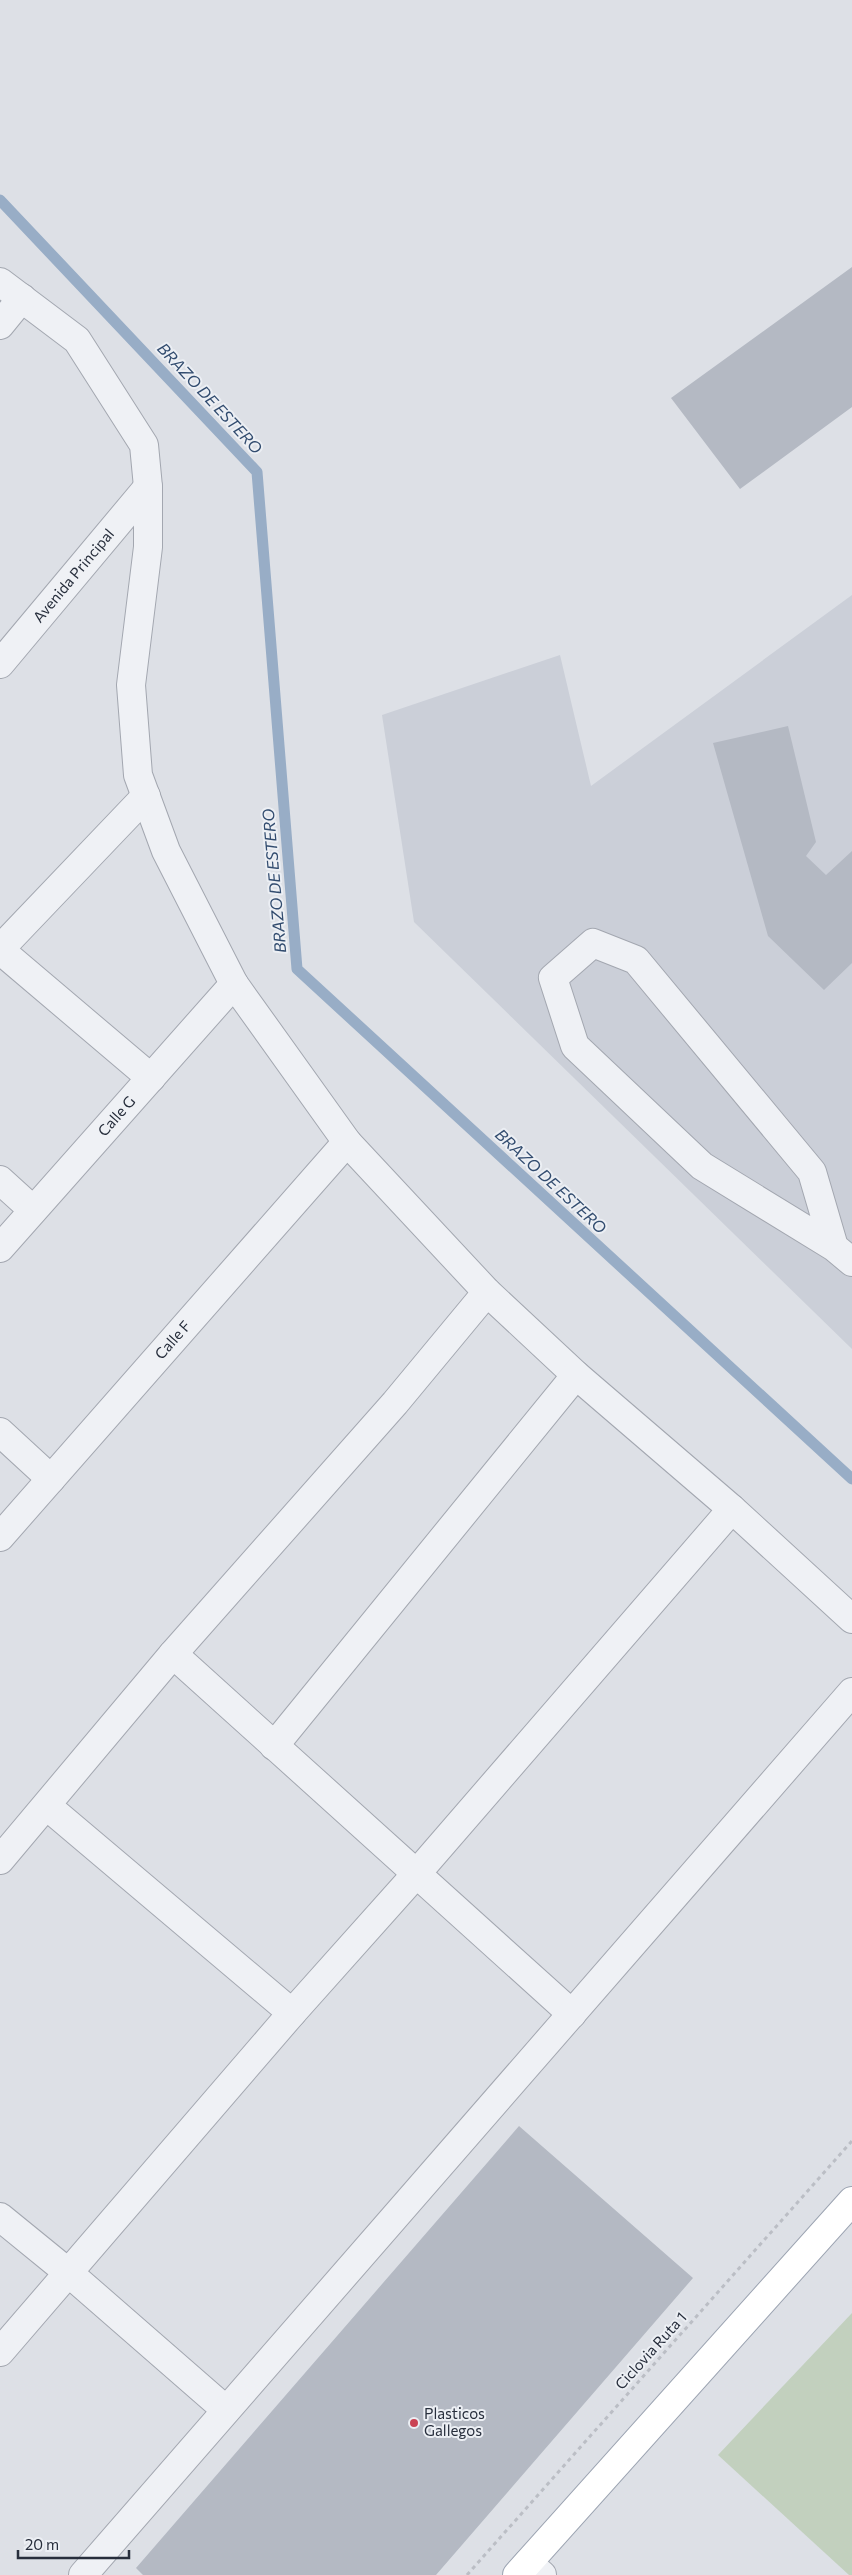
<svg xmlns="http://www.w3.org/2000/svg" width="852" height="2575" font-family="Commissioner,sans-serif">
	<rect width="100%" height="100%" fill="#dde0e6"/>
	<!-- built -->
	<path fill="#cbcfd8" d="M852,595V1349L414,922L382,715L560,655L591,786Z"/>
	<!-- green -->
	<path fill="#c2d0be" d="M852,2313V2575H849L718,2455Z"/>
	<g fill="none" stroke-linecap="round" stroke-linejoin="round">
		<!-- stream -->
		<path stroke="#98adc6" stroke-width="11" d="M0,200L257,472L297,969L852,1479"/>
	</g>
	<!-- building -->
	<path fill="#b4b9c3" d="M852,267V407L740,489L671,398Z
		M788,726L816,842L806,856L826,875L852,851V963L824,990L768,936L713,743Z
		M519,2126L693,2278L436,2575H143L136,2568Z"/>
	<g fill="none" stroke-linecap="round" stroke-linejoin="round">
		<defs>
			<g id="minor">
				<path d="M0,282L77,340L144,445L148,487V547L131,685L138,775L166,851L234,984L347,1142L487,1292L576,1375L732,1509L852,1619"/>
				<path d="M0,325L22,298"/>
				<path id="s1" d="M0,664L148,487"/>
				<path d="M0,949L146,796"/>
				<path d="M0,950L151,1078"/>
				<path d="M0,1180L33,1210"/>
				<path d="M834,1247L812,1172L636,960L593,943L553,978L575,1046L702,1166L834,1247L852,1262"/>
				<path id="s2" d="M0,1248L234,984"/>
				<path d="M0,1432L51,1479"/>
				<path id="s3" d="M0,1537L347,1142"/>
				<path d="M173,1654L572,2014"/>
				<path d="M274,1746L576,1375"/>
				<path d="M47,1806L292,2013"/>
				<path d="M0,1860L173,1654L395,1403L487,1292"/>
				<path d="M0,2217L70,2274L226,2410"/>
				<path d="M0,2352L292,2013L417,1873L732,1509"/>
				<path d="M528,2563L542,2575"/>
				<path d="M83,2575L852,1692"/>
			</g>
			<path id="major" d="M517,2575L852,2201"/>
		</defs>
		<!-- minor casing -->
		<use href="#minor" stroke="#a3a7b0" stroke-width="30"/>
		<!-- major casing -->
		<use href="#major" stroke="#9ca4b2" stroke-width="30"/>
		<!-- path -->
		<path stroke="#bbbec5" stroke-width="3" stroke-dasharray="4 4" stroke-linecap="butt" d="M467,2575L852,2141"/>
		<!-- minor -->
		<use href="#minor" stroke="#eff1f5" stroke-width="28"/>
		<!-- major -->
		<use href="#major" stroke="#fff" stroke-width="28"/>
	</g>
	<!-- markers -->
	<circle fill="#ca4354" stroke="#eceff4" stroke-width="2" cx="414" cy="2423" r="5"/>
	<g text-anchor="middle" stroke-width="4" stroke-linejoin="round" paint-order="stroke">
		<!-- street labels -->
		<g font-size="15" fill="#272e3c" stroke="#eceff4">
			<text dy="5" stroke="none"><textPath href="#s1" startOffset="115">Avenida Principal</textPath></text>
			<text dy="5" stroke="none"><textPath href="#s2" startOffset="176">Calle G</textPath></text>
			<text dy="5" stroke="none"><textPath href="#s3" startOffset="262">Calle F</textPath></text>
			<text transform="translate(651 2351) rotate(-48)" y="5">Ciclovia Ruta 1</text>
		</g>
		<!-- poi labels -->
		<g font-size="15" fill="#272e3c" stroke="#eceff4" text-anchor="start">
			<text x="424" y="2419">Plasticos<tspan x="424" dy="17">Gallegos</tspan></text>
		</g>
		<!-- water labels -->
		<g font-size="16" font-style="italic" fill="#324c6f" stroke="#eceff4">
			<text transform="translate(210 398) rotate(47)" y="6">BRAZO DE ESTERO</text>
			<text transform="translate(274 881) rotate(-95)" y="6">BRAZO DE ESTERO</text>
			<text transform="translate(551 1181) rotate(43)" y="6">BRAZO DE ESTERO</text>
		</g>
	</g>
	<!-- scale -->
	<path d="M18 2550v8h111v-8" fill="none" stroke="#272e3c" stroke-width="2.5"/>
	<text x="25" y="2550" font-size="15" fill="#272e3c" stroke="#eceff4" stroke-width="4" paint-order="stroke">20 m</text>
</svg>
